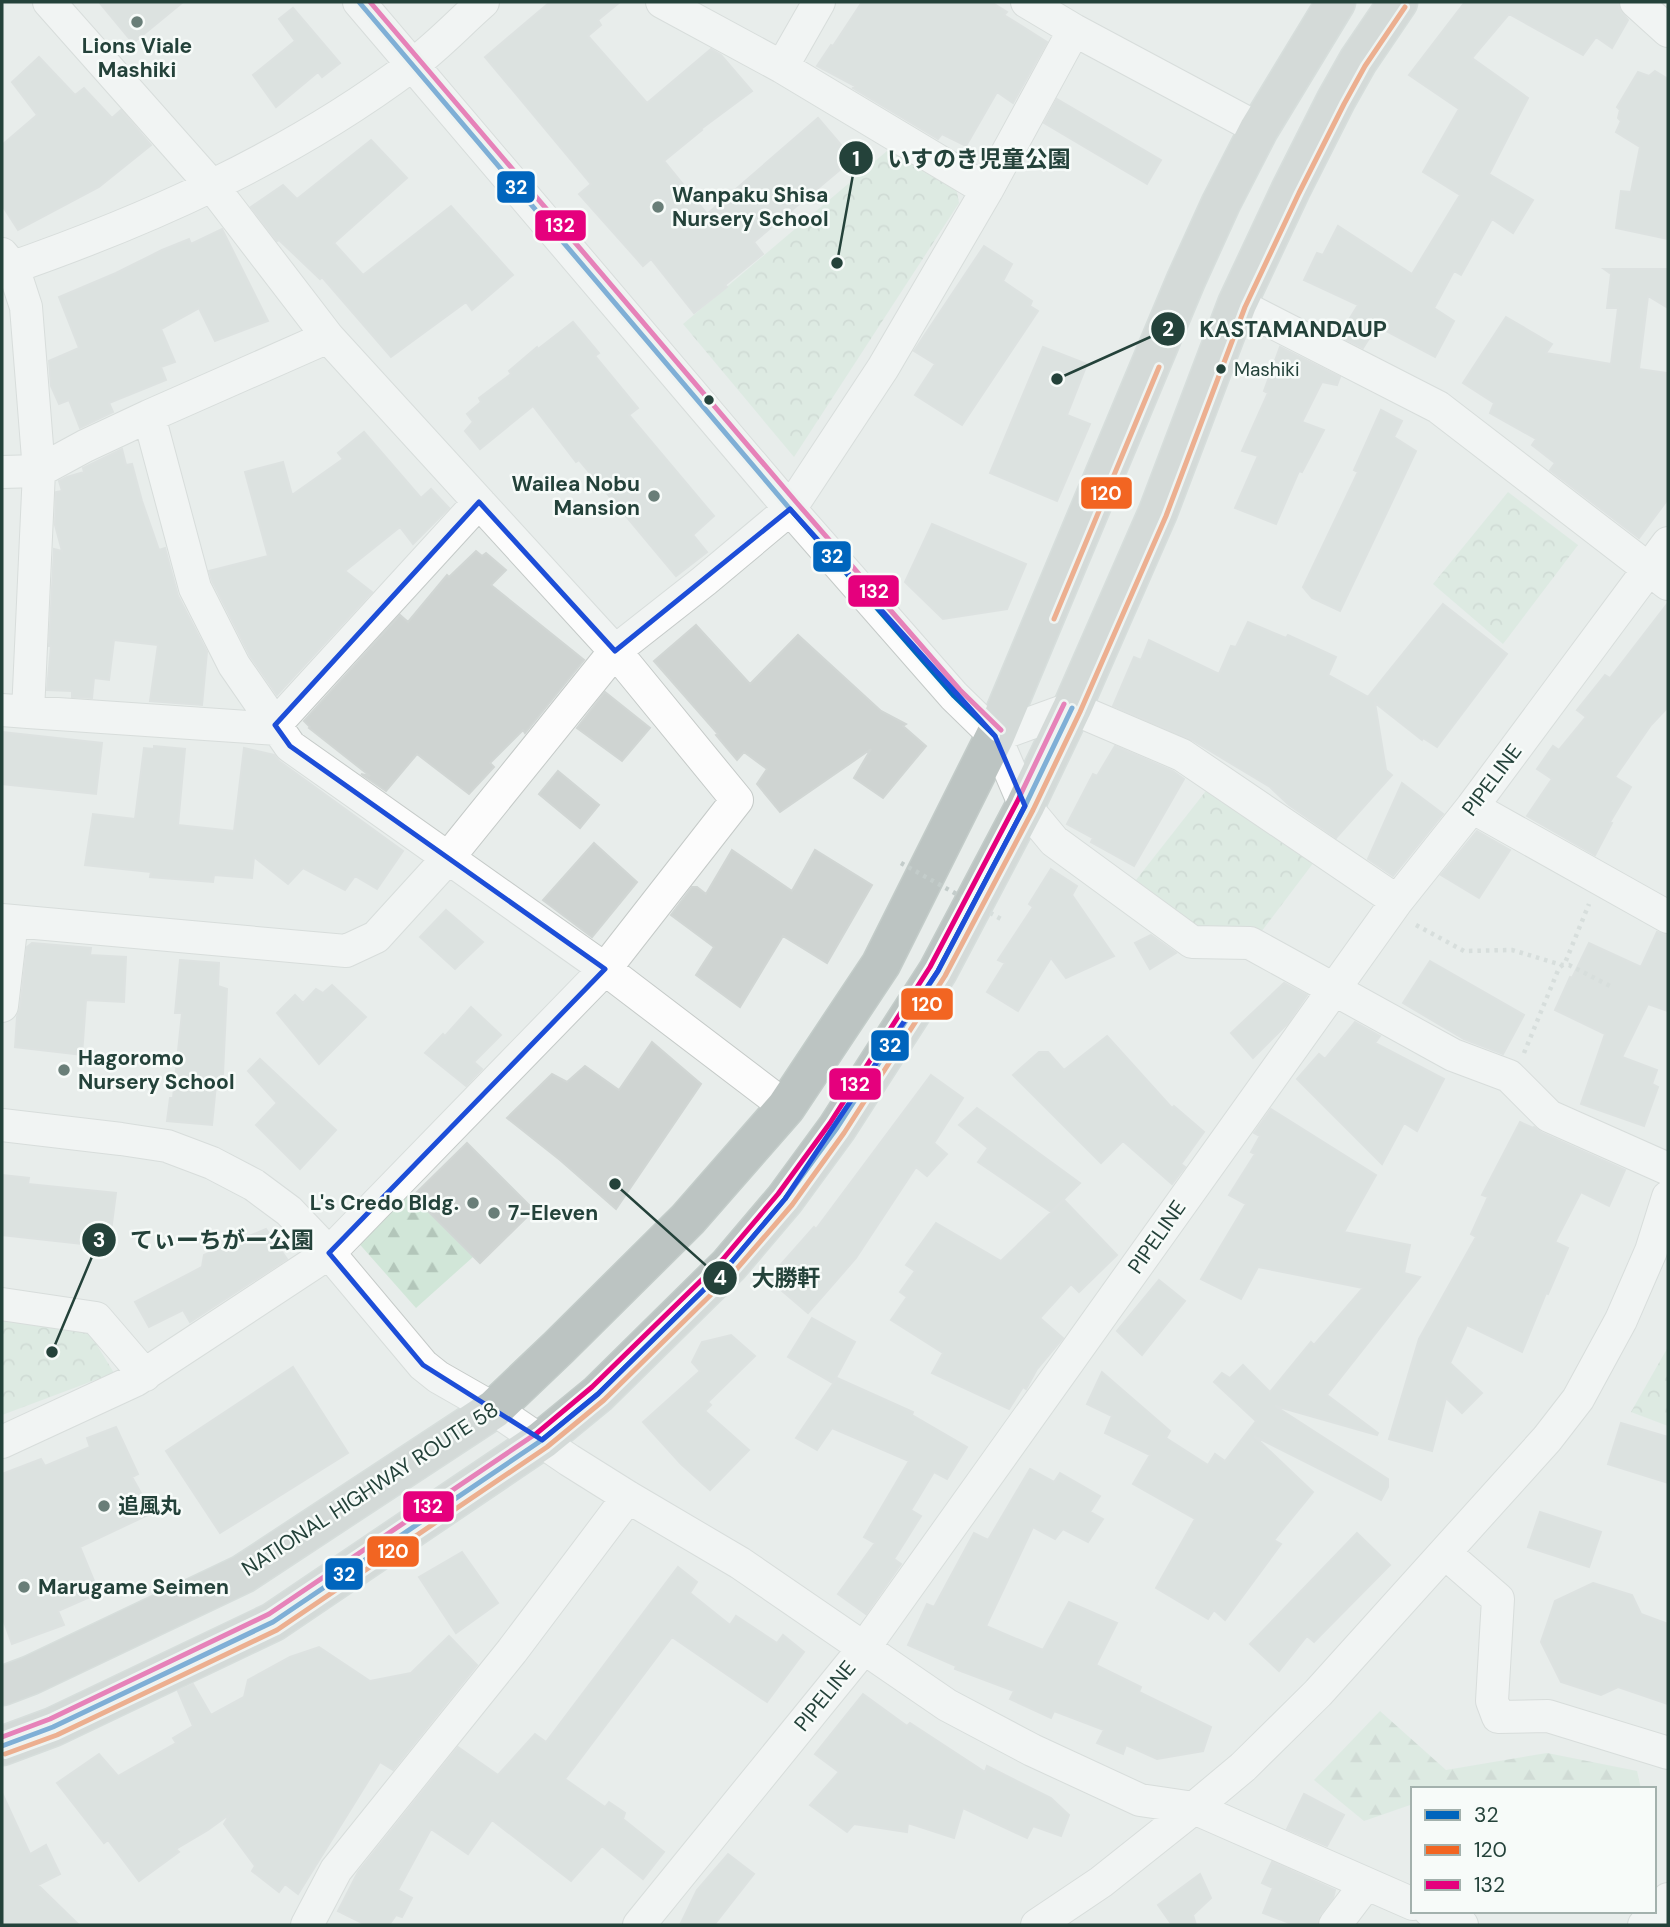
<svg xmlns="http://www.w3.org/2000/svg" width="1670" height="1927" font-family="'DM Sans','Noto Sans JP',sans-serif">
	<defs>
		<pattern id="forest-firs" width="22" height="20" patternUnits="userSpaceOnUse" patternTransform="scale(1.75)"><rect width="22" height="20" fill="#d1e6d8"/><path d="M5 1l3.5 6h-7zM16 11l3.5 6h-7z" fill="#b3c6ba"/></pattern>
		<pattern id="park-crowns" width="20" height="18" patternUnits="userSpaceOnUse" patternTransform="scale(1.75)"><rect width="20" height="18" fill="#d1e6d8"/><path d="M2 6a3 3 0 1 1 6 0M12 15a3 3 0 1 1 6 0" fill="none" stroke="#b3c6ba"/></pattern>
	</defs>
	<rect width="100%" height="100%" fill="#e8edeb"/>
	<!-- forest -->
	<path fill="url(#forest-firs)" d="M406,1188L473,1257L416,1308L355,1239Z
		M1380,1711L1446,1770L1547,1753L1637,1771L1641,1789H1413V1804L1364,1821L1314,1780Z"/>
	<!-- park -->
	<path fill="url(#park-crowns)" d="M894,145L955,182L959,203L794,457L683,324Z
		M1508,492L1578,545L1503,644L1433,584Z
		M1209,787L1314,862L1258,936L1198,928L1136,880Z
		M2,1321L89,1332L114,1373L2,1415Z
		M1668,1347V1426L1631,1412Z"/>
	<!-- building -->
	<path fill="#cfd4d2" stroke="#d1d6d4" stroke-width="2" d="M99,2H183L133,43Z
		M550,2H620L598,20L601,25L588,36L647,103L711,49L721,55L752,91L701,129L702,130L664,161L707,214L818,118L853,159L754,242L763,254L725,285L727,287L694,313L651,259L643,266L579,194L591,184L485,57Z
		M862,2H991L1007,12L1004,15L1047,42L1013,103L997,92L966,146L942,134L938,139L853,88L855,86L817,66L831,45L833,46Z
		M1465,2H1618L1619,8L1628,20L1612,48L1596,37L1583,55L1509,14L1472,58L1528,98L1489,174L1533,200L1513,233L1492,219L1461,275L1454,271L1434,308L1454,321L1435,357L1377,326L1363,348L1339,336L1358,305L1304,280L1317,253L1323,255L1338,226L1412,274L1460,195L1423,172L1459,109L1409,75Z
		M293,8L340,63L322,77L318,72L276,107L253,75L295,41L279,19Z
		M39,57L75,95L84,88L112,118L121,110L151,145L99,187L18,230L2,205V145L37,115L12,82Z
		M1655,71L1668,79V239L1616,228L1621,191L1631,192L1640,147L1616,132L1621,121L1618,118L1620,110L1617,107L1638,72L1649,76Z
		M1057,99L1161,160L1147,184L1044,123Z
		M371,140L407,178L334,243L363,275L451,206L513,275L472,310L466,302L391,357L322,277L320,279L279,240L277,241L251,207L283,185L297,199Z
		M222,229L268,321L215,341L199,308L161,329L175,362L161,367L166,380L109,403L113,412L80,428L69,400L59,404L51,386L49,361L79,348L59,297L116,273L162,250L189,239L191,244Z
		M984,246L1012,264L1003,281L1032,301L1030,306L1038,311L962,425L915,395L935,364L914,351Z
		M1604,269H1668V308L1648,296L1639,369L1668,373V499L1639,538L1550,470L1555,463L1532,445L1536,439L1490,413L1494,403L1463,383L1506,317L1552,344L1546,353L1611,364L1618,308H1607L1611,274Z
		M573,322L599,353L595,356L638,408L629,415L714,516L693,535L707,552L676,576L579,460L576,462L533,406L480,449L465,431L473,422L467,414L481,402L479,398L511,374L509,371L537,347L538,349Z
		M1043,347L1087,364L1067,415L1090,424L1057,501L990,473Z
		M1280,347L1340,377L1337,385L1322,382L1302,422L1324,430L1302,472L1299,471L1276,524L1235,508L1258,456L1242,451L1268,393L1264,391Z
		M1381,410L1402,421L1394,437L1416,451L1340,611L1312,598L1303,587L1358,472L1354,470Z
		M364,432L421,498L431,489L449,508L413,544L400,527L345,571L372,592L277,695L250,656L212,581L209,571L268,556L245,472L283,462L292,495L343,459L338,453Z
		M122,449L126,465L132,464L142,501L159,550L165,548L178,596L207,652L202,705L150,701L158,645L114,640L109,680L94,678L92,698L72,697V691L47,690L51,646H49L54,549L62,551L55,525L56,492L62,491L59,481L67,477L84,472L83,468Z
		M932,524L1026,564L1007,609L943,619L905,582Z
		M476,551L482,556L486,553L506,570L491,585L584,660L525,733L523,730L490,763L494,767L469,794L417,754L386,791L361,774L370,776L309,728L310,727L304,721L400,615L408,622L447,575L449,577Z
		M1668,603V707L1651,725L1615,777L1631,787L1610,822L1612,823L1595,855L1527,816L1552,779L1537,769L1553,746L1559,750L1586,717L1577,710L1605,675L1610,678Z
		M1443,604L1507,654L1437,747L1423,738L1422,740L1375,703L1386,770L1392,775L1336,838L1289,805L1270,787L1192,740L1113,706L1134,657L1141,660L1149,640L1219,674L1231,646L1236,647L1248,622L1286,638L1288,635L1336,657L1328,675L1368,697Z
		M696,625L750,684L798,635L881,711L906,724L903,726L926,746L883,798L854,778L871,749L780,812L757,784L767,769L744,752L737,760L716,735L718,734L654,661Z
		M605,692L650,728L622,761L577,728Z
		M2,732L102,743L96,794L2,784Z
		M154,746L185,749L178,825L234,831L244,748L274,755L279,761L403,851L377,889L355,876L345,890L303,868L288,884L254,857L252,878L214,875L213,882L150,877L151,872L85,865L93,814L135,819L144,748L154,749Z
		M1115,746L1173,771L1184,779L1134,866L1091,842L1093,838L1067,824L1093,774L1097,776Z
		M558,771L599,805L580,828L539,794Z
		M1402,783L1443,814L1393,876L1368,859Z
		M1477,831L1510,850L1479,898L1441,875Z
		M594,843L637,882L592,937L543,900Z
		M732,850L792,891L815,850L872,885L827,963L783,936L740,1007L696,975L714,947L671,915L692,887H697L706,894Z
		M1051,869L1077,886L1072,895L1114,956L1066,978L1051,958L1018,1011L987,992L1005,963L998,960L1033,907L1029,904Z
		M446,910L483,942L455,969L420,937Z
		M1657,932L1668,935V1011L1648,1004L1622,1057L1657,1070L1652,1084L1658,1087L1644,1126L1581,1104L1605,1034L1555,1010L1570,977L1572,978L1589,943L1641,967Z
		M1151,935L1176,953L1150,969L1135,943Z
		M32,943L91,948L90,955L126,957L124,1002L86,1000L82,1055L15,1047L17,1017L20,1008L27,947Z
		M180,960L219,963L218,986L227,989L223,1074H219L217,1086L216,1085L212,1125L167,1121L170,1098H173L182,1013H175Z
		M1430,961L1524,1015L1503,1054L1464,1039L1403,1003Z
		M1284,983L1307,995L1288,1023L1253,1058L1231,1033Z
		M332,985L366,1017L319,1064L277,1013L295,995L303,1003L316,989L323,993Z
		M471,1007L501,1035L474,1062L482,1069L466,1086L425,1053L443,1034L445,1036Z
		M1355,1022L1380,1036L1375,1043L1444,1079L1417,1131L1404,1123L1382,1164L1297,1079L1319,1054L1325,1059Z
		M1107,1036L1172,1108L1174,1106L1204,1132L1181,1164L1185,1167L1172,1184L1123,1141L1101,1163L1013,1075L1039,1052H1048L1064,1070Z
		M652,1042L701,1084L616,1209L560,1160L507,1118L552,1074L567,1082L585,1066L619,1090Z
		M260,1059L336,1130L300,1169L256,1125L277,1103L248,1071Z
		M931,1075L963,1098L934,1143L947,1154L927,1176L916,1167L856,1258L808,1313L768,1279L814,1227L816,1229Z
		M977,1108L1080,1183L1051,1212L978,1162L988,1148L959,1125Z
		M1271,1109L1376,1175L1344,1232L1410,1245L1404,1273L1420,1277L1327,1395L1378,1433L1377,1435L1275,1406L1388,1479V1487L1381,1500L1254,1436L1313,1492L1274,1540L1281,1544L1225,1620L1214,1610L1208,1619L1156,1588L1195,1519L1133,1484L1150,1455L1105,1433L1112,1416L1087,1404L1102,1372L1170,1431L1166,1438L1208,1465L1215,1454L1225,1461L1256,1421L1214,1382L1222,1373L1230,1378L1243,1365L1270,1392L1311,1342L1314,1345L1363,1288L1258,1267L1241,1299L1201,1279L1246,1204L1229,1195L1255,1154L1251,1152L1260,1136L1254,1133Z
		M1520,1122L1533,1128L1534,1127L1542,1133L1625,1170L1609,1206L1581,1192L1555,1242L1568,1248L1548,1294L1546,1293L1522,1352L1467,1325L1450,1363L1482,1393L1462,1413L1446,1398L1432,1451L1389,1439L1419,1339L1476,1237L1471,1234L1488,1197L1482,1195Z
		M467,1143L534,1210L480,1263L413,1196Z
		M2,1175L29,1178L28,1184L116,1193L109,1247L2,1235Z
		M1064,1200L1117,1255L1079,1292L1071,1284L1040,1318L1063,1338L1037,1369L1026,1389L1023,1387L1009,1409L932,1373L943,1353L891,1320L907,1297L900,1292L915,1271L906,1265L936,1223L1001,1261Z
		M266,1229L287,1259L190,1322L183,1310L149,1327L135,1302L202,1267L204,1255Z
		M1159,1280L1185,1301L1142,1355L1117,1331Z
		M812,1318L855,1342L833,1383L788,1357Z
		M731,1335L755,1356L708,1402L711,1405L705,1411L749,1450L710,1490L681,1464L643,1422L700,1371L692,1362L702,1342Z
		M293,1367L348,1453L220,1533L166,1451Z
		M837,1378L913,1412L912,1415L967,1447L947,1479L934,1472L911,1510L921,1516L894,1559L901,1564L866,1614L838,1594L875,1543L864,1537L909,1461L832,1428L817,1450L796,1438Z
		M1621,1423L1668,1437V1483L1608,1464Z
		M116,1427L138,1474L132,1477L152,1513L80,1547L99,1593L58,1611L64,1625L12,1644L2,1616V1474L41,1459L45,1466L90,1447L87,1438Z
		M1030,1469L1054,1482L1060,1473L1100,1496L1090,1512L1103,1519L1088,1542L1063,1529L1055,1539L1033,1527L986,1626L1043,1650L1069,1602L1117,1623L1096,1665L1141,1687L1139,1692L1211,1727L1203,1751L1157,1759L1126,1745L1123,1754L1097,1743L1104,1730L1054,1711L1051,1718L1010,1699L1014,1691L955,1669L956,1666L908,1645L927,1604L934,1607L974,1533L988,1540Z
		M1540,1512L1601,1532L1589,1567L1528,1547Z
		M1357,1533L1390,1565L1314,1642L1307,1636L1279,1671L1250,1644Z
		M462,1552L498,1603L456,1633L419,1577Z
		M678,1567L697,1582L690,1593L730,1625L736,1616L777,1643L783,1635L804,1652L767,1702L672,1637L575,1766L565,1779L605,1807L609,1802L625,1813L623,1819L664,1852L643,1879L602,1846L571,1881L492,1820L468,1854L431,1829L398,1890L412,1898L402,1917L396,1915L389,1925H366L338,1911L358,1872L458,1747L498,1775L535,1734L546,1742Z
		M1593,1583L1632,1595L1641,1614L1668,1624V1704L1618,1687L1601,1695L1561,1682L1541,1642L1555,1601Z
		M449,1636L477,1665L393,1770L380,1762L298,1894L285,1884L279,1892L252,1871L255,1866L224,1824L230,1814L208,1830L176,1849L179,1852L139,1881L108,1840L104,1843L57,1783L99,1754L118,1776L176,1743L173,1738L193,1726L178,1691L193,1684L211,1715L244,1697L248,1680L290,1657L319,1647L370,1681L411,1673Z
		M863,1694L907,1726L910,1723L985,1772L987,1766L1051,1798L1069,1815L1061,1836L1033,1826L1027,1838L963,1808L954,1838L908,1823L907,1832L854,1824L847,1832L810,1805L839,1772L815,1754Z
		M2,1793L30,1854L46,1845L60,1874L38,1885L79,1925H2Z
		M1304,1794L1344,1815L1327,1846L1287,1829Z
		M728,1854L754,1874L714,1925H680L697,1890Z
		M1272,1862L1335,1890L1333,1898L1320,1915L1317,1925H1295L1263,1913L1273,1888L1262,1883Z
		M1200,1874L1211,1898L1193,1915L1196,1925H1172L1158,1905Z"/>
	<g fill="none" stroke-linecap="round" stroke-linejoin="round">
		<defs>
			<path id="minor" d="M359,2L790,509L954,696L995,736L1025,806L1054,841L1192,942L1250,943L1453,1055L1509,1076L1549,1116L1668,1169
				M1027,2L1074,30L1259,129
				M1636,2L1668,31
				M782,67L819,2
				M987,190L1074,30
				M2,254L13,267L26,307L39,471L28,712L2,710
				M2,271C147,221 288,158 411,66C437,47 459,23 483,2
				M1237,304L1438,407L1668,584
				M149,416L195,588L234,665L290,746L605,969L786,1107
				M2,472L39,471L85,446L149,416L328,337
				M28,712L278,729
				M275,725L479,502
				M995,736L1072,708L1182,755L1397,901
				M1472,807L1668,917
				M2,920L346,951L376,937L448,858L615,651L704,581L790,509L883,368L987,190L782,67L662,2
				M2,1006L12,921
				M2,1125L121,1139L167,1146L212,1163L254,1185L289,1211L329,1253L423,1365L438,1377L494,1409L569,1460L628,1497L740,1563L947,1705L1032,1750L1140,1800L1194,1808L1413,1904
				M2,1304L96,1318L145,1375
				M2,1442L136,1380L329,1253L605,969L737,800L615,651L328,337L213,187L49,2
				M1445,1553L1498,1599L1492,1701L1498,1717L1548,1716L1668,1753
				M1430,1911L1462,1925
				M307,1925L336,1870L512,1651L628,1497
				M639,1925L864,1648L1397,901L1472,807L1668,543
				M1037,1925L1101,1882L1194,1808L1243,1767L1318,1693L1547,1439L1578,1399L1621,1320L1651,1251L1668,1197
				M1335,1925L1366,1884
				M1644,1925L1668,1899"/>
			<path id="highway" d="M2,1686L31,1675L243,1574L494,1409L559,1347L688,1219L786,1107L881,964L995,736L1186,280L1221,203L1259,129L1336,2
				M2,1746L53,1727L273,1622L542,1440L598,1394L729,1265L785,1199L837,1128L938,971L1025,806L1072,708L1158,512L1237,304L1291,189L1336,100L1358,61L1398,2"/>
		</defs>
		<!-- minor casing -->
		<use href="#minor" stroke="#c5cac8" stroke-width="34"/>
		<!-- highway casing -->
		<use href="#highway" stroke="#c3ccc9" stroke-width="41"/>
		<!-- path -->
		<path stroke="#c3ccca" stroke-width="4.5" stroke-dasharray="3.5 5" stroke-linecap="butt" d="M1416,925L1464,951L1512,950L1562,965H1569L1610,986
			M1524,1053L1559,968L1565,963L1589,904"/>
		<!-- minor -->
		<use href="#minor" stroke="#fcfcfc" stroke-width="32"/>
		<!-- highway -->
		<use href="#highway" stroke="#bcc4c2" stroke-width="38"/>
		<!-- path-bridge -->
		<path stroke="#c3ccca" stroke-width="4.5" stroke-dasharray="3.5 5" stroke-linecap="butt" d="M901,863L1001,919"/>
		<defs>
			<path id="bus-1" d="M359,2L790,509L954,696L995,736
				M2,1746L53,1727L273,1622L542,1440L598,1394L729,1265L785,1199L837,1128L938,971L1025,806L1072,708"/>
			<path id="bus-2" d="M1054,619L1159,367
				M5,1754L57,1735L277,1630L547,1447L604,1400L735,1271L792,1205L844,1133L945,976L1033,810L1080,712L1166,516L1245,307L1299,193L1344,104L1365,66L1405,7"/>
			<path id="bus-3" d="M370,2L797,503L960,690L1001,730
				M2,1737L50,1719L269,1614L537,1433L592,1387L723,1259L778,1194L830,1123L930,967L1017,802L1064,704"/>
		</defs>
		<!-- bus-1 casing -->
		<use href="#bus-1" stroke="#f7fbf9" stroke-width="10"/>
		<!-- bus-2 casing -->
		<use href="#bus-2" stroke="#f7fbf9" stroke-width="10"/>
		<!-- bus-3 casing -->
		<use href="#bus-3" stroke="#f7fbf9" stroke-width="10"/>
		<!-- bus-1 -->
		<use href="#bus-1" stroke="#0065bd" stroke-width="5"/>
		<!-- bus-2 -->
		<use href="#bus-2" stroke="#f26522" stroke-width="5"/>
		<!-- bus-3 -->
		<use href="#bus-3" stroke="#e5007d" stroke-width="5"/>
	</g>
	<!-- marked area -->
	<path d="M0 0H1670V1927H0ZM479,502L615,651L790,509L995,736L1025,806L938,971L785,1199L729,1265L598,1394L542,1440L423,1365L329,1253L605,969L290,746L275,725Z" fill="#e8edeb" fill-opacity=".55" fill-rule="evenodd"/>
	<path fill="none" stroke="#1d4ed8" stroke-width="5" stroke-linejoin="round" d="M479,502L615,651L790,509L995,736L1025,806L938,971L785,1199L729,1265L598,1394L542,1440L423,1365L329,1253L605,969L290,746L275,725Z"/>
	<!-- markers -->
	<g fill="#697e78" stroke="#f7fbf9" stroke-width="2.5">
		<circle cx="137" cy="22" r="7"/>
		<circle cx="658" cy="207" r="7"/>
		<circle cx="654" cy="496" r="7"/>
		<circle cx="64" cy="1070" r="7"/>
		<circle cx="473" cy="1203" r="7"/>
		<circle cx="494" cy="1213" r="7"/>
		<circle cx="104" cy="1506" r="7"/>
		<circle cx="24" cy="1587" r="7"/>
	</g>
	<g fill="#24423a" stroke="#f7fbf9" stroke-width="2.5">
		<circle cx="1221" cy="369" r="6"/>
		<circle cx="709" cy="400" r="6"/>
	</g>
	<g text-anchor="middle" stroke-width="5" stroke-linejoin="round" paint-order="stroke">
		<!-- bus labels -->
		<g font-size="19" fill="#24423a" stroke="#f7fbf9" text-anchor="start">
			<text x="1234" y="376">Mashiki</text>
		</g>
		<!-- poi labels -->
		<g font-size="21" font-weight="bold" fill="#24423a" stroke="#f7fbf9" text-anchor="start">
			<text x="137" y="53" text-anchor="middle">Lions Viale<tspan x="137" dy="24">Mashiki</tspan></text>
			<text x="672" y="202">Wanpaku Shisa<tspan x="672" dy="24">Nursery School</tspan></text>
			<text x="640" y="491" text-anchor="end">Wailea Nobu<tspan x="640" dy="24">Mansion</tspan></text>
			<text x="78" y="1065">Hagoromo<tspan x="78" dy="24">Nursery School</tspan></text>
			<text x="459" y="1210" text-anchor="end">L's Credo Bldg.</text>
			<text x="508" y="1220">7-Eleven</text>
			<text x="118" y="1513">追風丸</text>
			<text x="38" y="1594">Marugame Seimen</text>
		</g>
		<!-- street labels -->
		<g font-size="21" fill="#24423a" stroke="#f7fbf9">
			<text transform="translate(1492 780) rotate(-53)" y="7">PIPELINE</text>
			<text transform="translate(1157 1237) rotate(-55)" y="7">PIPELINE</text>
			<text transform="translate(370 1489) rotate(-33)" y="7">NATIONAL HIGHWAY ROUTE 58</text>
			<text transform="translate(825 1696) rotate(-51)" y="7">PIPELINE</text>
		</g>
	</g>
	<!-- callouts -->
	<path fill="none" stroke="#24423a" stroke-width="2.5" d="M837 263L856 158M1057 379L1168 329M52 1352L99 1240M615 1184L720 1278"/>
	<g fill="#24423a" stroke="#f7fbf9" stroke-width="2.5">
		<circle cx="837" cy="263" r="7"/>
		<circle cx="1057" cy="379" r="7"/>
		<circle cx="52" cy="1352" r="7"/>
		<circle cx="615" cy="1184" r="7"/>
		<circle cx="856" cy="158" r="18"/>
		<circle cx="1168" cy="329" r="18"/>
		<circle cx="99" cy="1240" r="18"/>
		<circle cx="720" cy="1278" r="18"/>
	</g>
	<g font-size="21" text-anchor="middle" font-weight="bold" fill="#fff">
		<text x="856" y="166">1</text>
		<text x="1168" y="336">2</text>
		<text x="99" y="1247">3</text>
		<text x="720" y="1285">4</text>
	</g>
	<g font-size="23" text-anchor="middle" font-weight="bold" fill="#24423a" stroke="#f7fbf9" stroke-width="5" stroke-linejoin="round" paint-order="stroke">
		<text x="979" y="167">いすのき児童公園</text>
		<text x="1293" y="337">KASTAMANDAUP</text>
		<text x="222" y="1248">てぃーちがー公園</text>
		<text x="786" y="1286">大勝軒</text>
	</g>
	<g stroke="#f7fbf9" stroke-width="2.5">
		<rect x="496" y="170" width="40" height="34" rx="7" fill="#0065bd"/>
		<rect x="534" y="209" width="53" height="33" rx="7" fill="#e5007d"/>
		<rect x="1080" y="476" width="53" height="34" rx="7" fill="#f26522"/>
		<rect x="812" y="540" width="40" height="33" rx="7" fill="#0065bd"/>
		<rect x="847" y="574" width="53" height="34" rx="7" fill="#e5007d"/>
		<rect x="900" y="987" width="54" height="34" rx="7" fill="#f26522"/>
		<rect x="870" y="1029" width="40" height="33" rx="7" fill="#0065bd"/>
		<rect x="828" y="1067" width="54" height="34" rx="7" fill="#e5007d"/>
		<rect x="402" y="1490" width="53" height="33" rx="7" fill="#e5007d"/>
		<rect x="366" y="1535" width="54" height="33" rx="7" fill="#f26522"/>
		<rect x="324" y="1557" width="40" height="34" rx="7" fill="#0065bd"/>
	</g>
	<g font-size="19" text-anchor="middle" font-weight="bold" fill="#fff">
		<text x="516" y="194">32</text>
		<text x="560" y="232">132</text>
		<text x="1106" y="500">120</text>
		<text x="832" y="563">32</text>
		<text x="874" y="598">132</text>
		<text x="927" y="1011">120</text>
		<text x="890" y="1052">32</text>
		<text x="855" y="1091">132</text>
		<text x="428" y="1513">132</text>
		<text x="393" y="1558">120</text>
		<text x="344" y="1581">32</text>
	</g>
	<!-- border -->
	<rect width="1670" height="1927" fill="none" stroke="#24423a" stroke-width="7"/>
	<!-- legend -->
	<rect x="1411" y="1787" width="245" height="126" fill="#f7fbf9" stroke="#a3b1ad" stroke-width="2"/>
	<rect x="1425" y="1810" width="35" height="10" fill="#0065bd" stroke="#a3b1ad" stroke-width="2"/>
	<text x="1474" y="1822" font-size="21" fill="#24423a">32</text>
	<rect x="1425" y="1845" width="35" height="10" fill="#f26522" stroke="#a3b1ad" stroke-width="2"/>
	<text x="1474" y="1857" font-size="21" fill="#24423a">120</text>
	<rect x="1425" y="1880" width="35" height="10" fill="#e5007d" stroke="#a3b1ad" stroke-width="2"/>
	<text x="1474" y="1892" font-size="21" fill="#24423a">132</text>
</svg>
